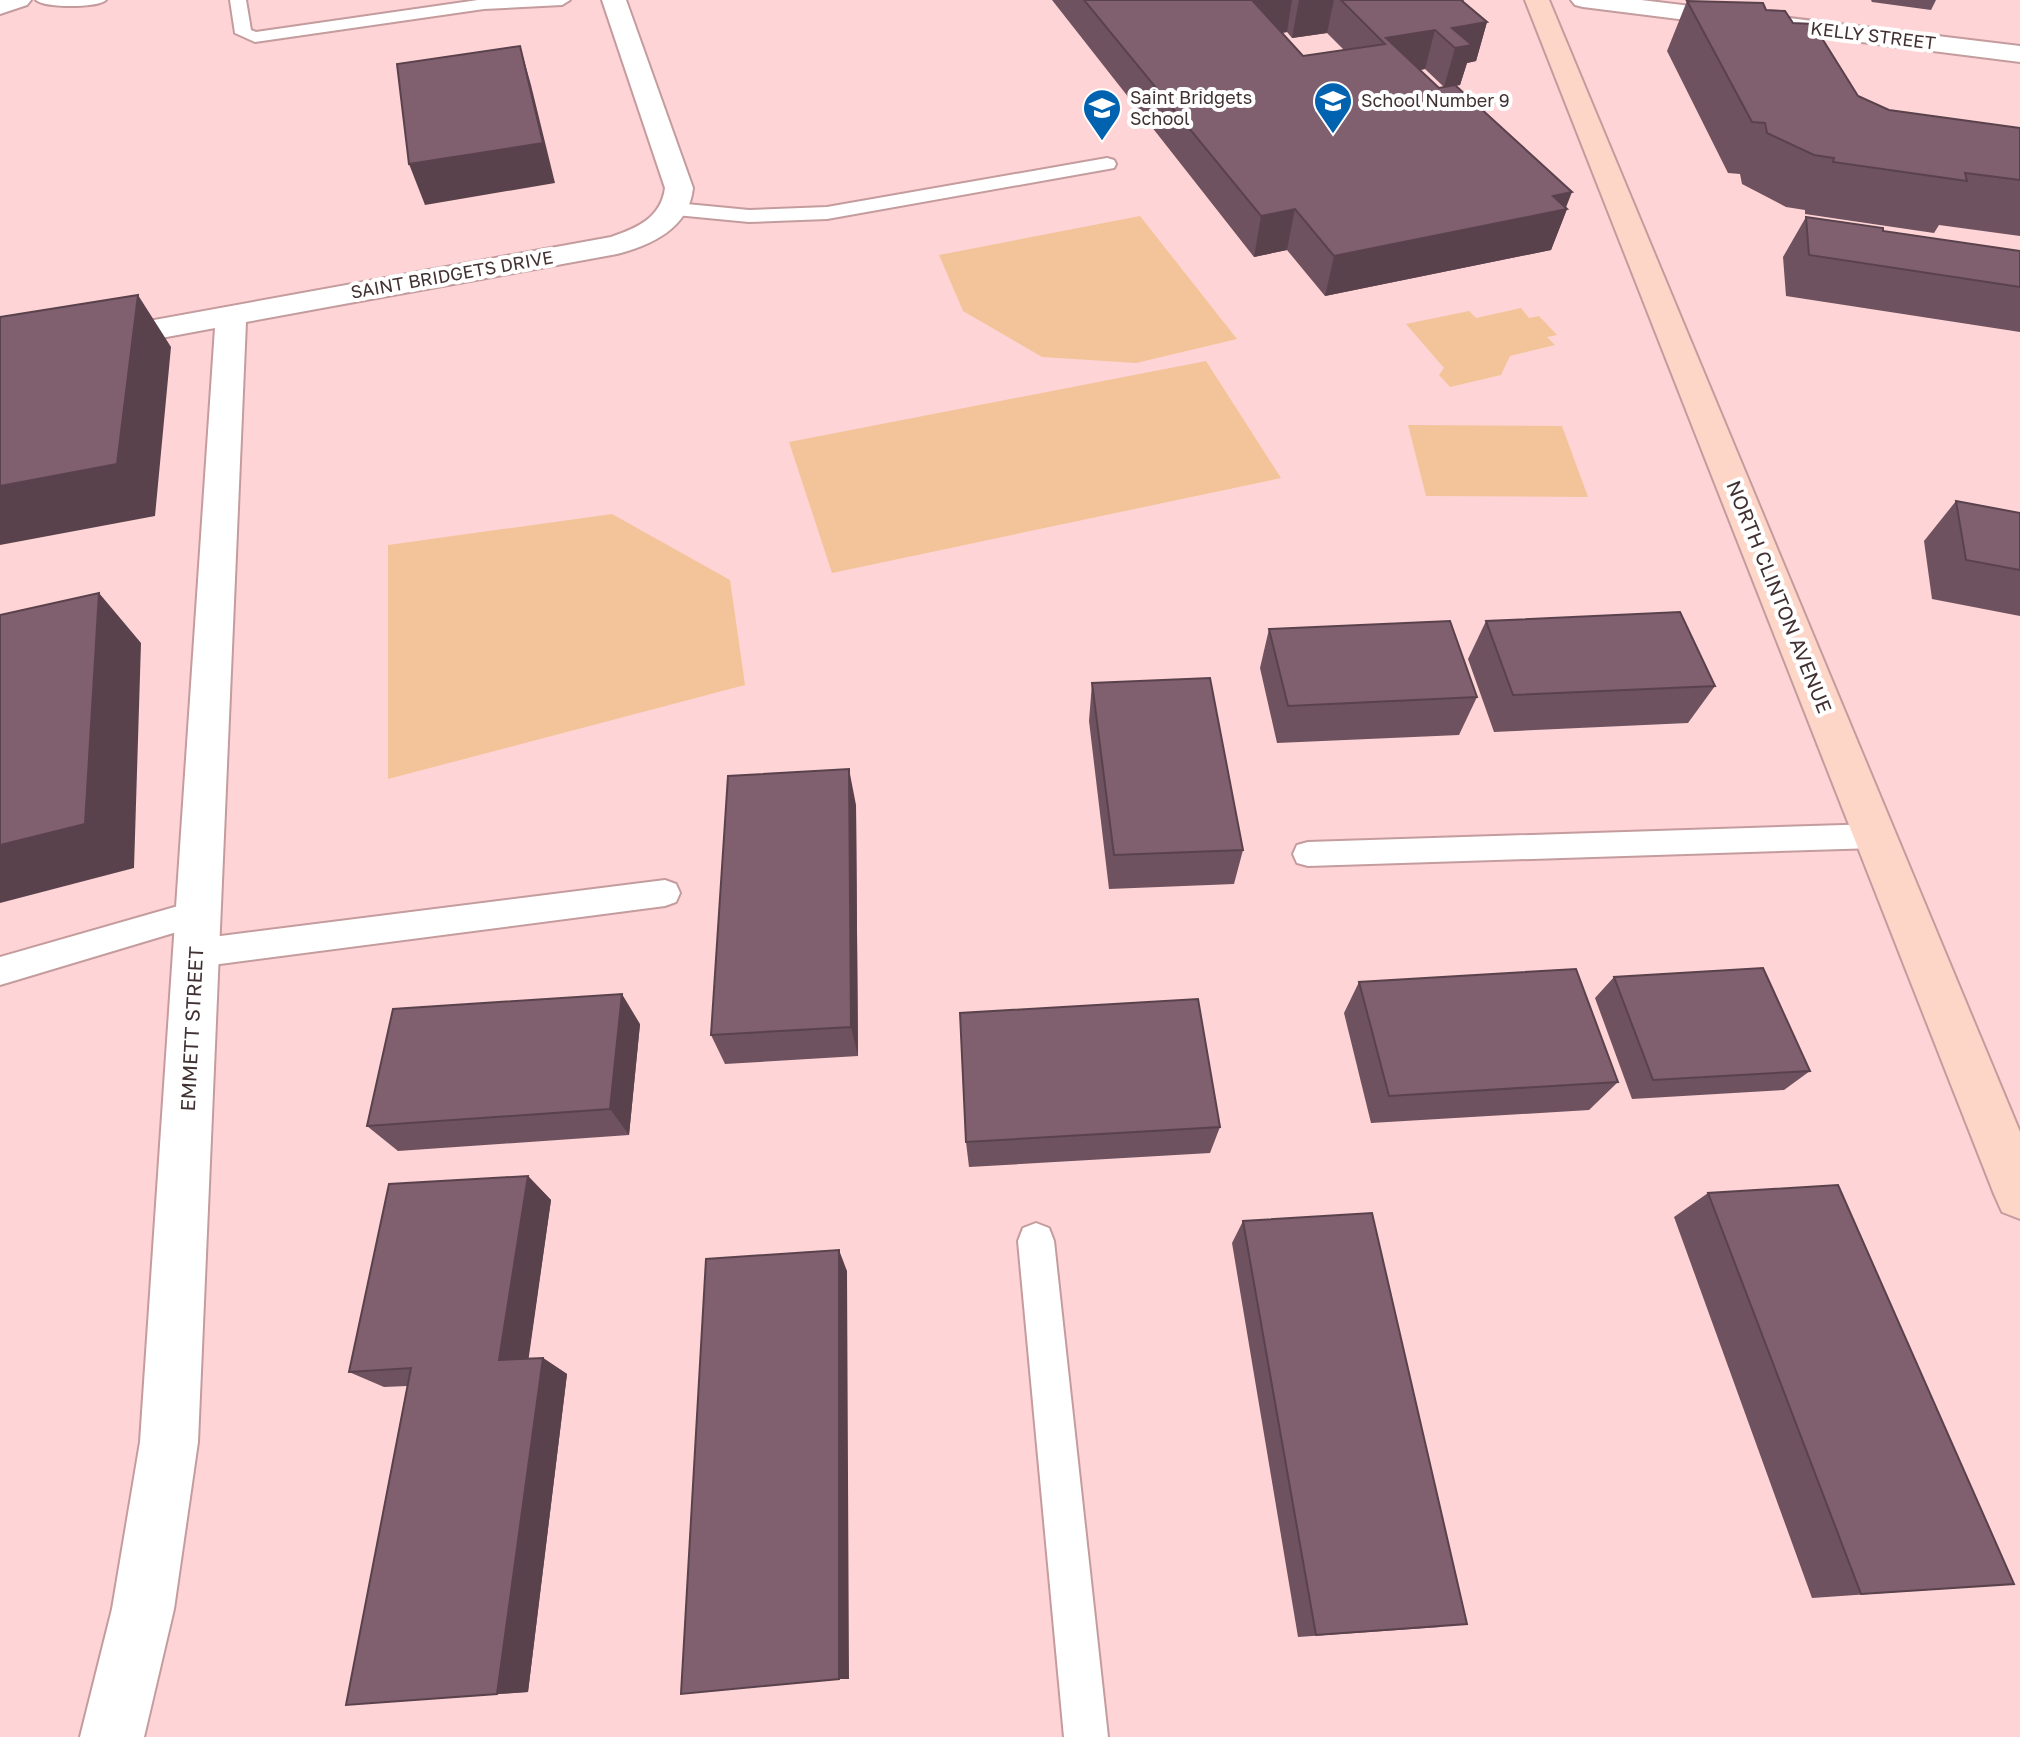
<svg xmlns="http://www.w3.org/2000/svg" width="2020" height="1737" font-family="'Golos Text',sans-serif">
	<rect width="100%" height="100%" fill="#fed4d6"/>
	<!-- green -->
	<path fill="#f3c499" d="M1140,216L1237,339L1136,363L1042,357L963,311L939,255Z
		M1521,308L1529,318L1539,316L1557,335L1547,337L1555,345L1510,356L1501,375L1450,387L1439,375L1444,368L1406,324L1469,311L1476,318Z
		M1206,361L1281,478L832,573L789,442Z
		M1408,425L1562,426L1588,497L1426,496Z
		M612,514L730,580L745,685L388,779V545Z"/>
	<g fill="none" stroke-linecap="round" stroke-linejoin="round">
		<defs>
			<path id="service" d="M36,0H106C97,8 45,8 36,0Z
				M230,0H246L251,30L256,32L478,0H570L562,5L484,9L255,42L235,33Z
				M1107,158L1114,160L1116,164L1114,168L827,219L749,222L676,215L666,209L676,203L749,210L827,207Z
				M1876,824L1886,827L1891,836L1886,845L1876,848L1308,866L1297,863L1293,854L1297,845L1308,842Z
				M665,880L676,884L680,893L676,902L665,906L197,967L186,963L181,953L186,943L197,939Z
				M199,900L210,904L214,913L210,922L0,985V957Z
				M1036,1223L1049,1228L1054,1241L1108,1737H1064L1018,1241L1023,1228Z"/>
			<path id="minor" d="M0,0H31L27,5L0,14Z
				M602,0H626L693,188C689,228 652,245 617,254L246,322L198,1442L174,1609L144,1737H80L112,1609L140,1442L215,328L0,368V348L611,237C637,228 661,218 665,188Z
				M1571,0H1641L2020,46V62L1583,7L1575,5Z"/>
			<path id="secondary" d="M1525,0H1549L2020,1132V1219L2002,1212L1994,1194Z"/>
		</defs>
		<!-- service casing -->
		<use href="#service" stroke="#c49c9e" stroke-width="4"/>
		<!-- minor casing -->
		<use href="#minor" stroke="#c49c9e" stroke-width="4"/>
		<!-- secondary casing -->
		<use href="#secondary" stroke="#c49c9e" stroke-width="4"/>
		<!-- service -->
		<use href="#service" fill="#fff" fill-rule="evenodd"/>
		<!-- minor -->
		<use href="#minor" fill="#fff" fill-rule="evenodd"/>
		<!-- secondary -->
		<use href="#secondary" fill="#fed6c8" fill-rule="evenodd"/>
	</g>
	<!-- wall -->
	<path fill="#6e525f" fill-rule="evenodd" d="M1052,0H1464L1463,2L1487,22L1476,61L1467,63L1460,85L1455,86L1567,209L1551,250L1325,296L1287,250L1254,257ZM1287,32L1292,38L1327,33L1344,50L1303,56L1282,33ZM1425,69L1444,87L1439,88L1420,70Z
		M1871,0H1936L1931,10L1872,2Z
		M1687,1L1766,10L1793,23L1858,96L1889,110L2020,128V236L1939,225L1934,233L1805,214V210L1786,207L1742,184L1740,174L1728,173L1667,51Z
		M1806,217L1883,231L2020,251V332L1786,296L1783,257Z
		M1956,501L2020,513V616L1932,599L1924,541Z
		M1486,621L1715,686L1688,723L1494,732L1468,659Z
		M1269,629L1477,697L1459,735L1277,743L1260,668Z
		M1092,683L1243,850L1234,884L1109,889L1089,721Z
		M856,805L858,1056L725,1064L711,1035Z
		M1614,977L1810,1071L1784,1090L1632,1099L1595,998Z
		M1359,982L1618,1082L1589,1110L1371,1123L1344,1013Z
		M640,1024L629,1135L398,1151L367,1126Z
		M1220,1127L1210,1153L969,1167L966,1142Z
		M528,1176L551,1200L528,1359L543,1358L567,1374L528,1692L346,1705L407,1386L384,1387L349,1372Z
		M1708,1193L2014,1584L1812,1598L1674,1217Z
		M1243,1221L1440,1627L1298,1637L1232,1243Z"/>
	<!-- shaded-wall -->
	<path fill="#5a424d" d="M1251,0H1292L1287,32L1245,38Z
		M1299,0H1334L1327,33L1292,38Z
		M1487,22L1476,61L1467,63L1460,85L1444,87L1455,48L1452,28Z
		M1435,30L1425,69L1377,78L1386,38Z
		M520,46L531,85L555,183L425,205L409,164Z
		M1572,192L1565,210L1567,209L1551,250L1325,296L1334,256L1553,196Z
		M1295,209L1287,250L1254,257L1261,216Z
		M138,295L171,347L155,516L0,545V486Z
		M99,593L141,643L134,868L0,903V845Z
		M849,769L856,805L858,1056L851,1027Z
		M622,994L640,1024L629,1135L610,1109Z
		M528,1176L551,1200L526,1377L499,1360Z
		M839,1250L847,1271L849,1679H839Z
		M543,1358L567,1374L528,1692L497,1694Z"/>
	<!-- building -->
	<path fill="#805f6e" stroke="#5a424d" stroke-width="2" d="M1084,0H1252L1303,56L1385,44L1341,0H1461L1487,22L1452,28L1472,45L1455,48L1435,30L1386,38L1439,88L1455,85L1572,192L1553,196L1567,209L1334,256L1295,209L1261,216Z
		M1687,1L1763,3L1766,10L1785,11L1793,23L1813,24L1858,96L1889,110L2020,128V180L1965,173L1967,181L1833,162L1834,158L1814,155L1767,133L1765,123L1752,122Z
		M520,46L543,143L409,164L397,64Z
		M1806,217L1883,228V231L2020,251V287L1809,255Z
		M138,295L117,464L0,486V317Z
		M1956,501L2020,513V570L1966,560Z
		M99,593L85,824L0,845V615Z
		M1680,612L1715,686L1513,695L1486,621Z
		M1450,621L1477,697L1288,706L1269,629Z
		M1210,678L1243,850L1114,855L1092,683Z
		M849,769L851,1027L711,1035L728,776Z
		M1763,968L1810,1071L1653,1080L1614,977Z
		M1576,969L1618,1082L1389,1096L1359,982Z
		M622,994L610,1109L367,1126L393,1009Z
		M1198,999L1220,1127L966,1142L960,1013Z
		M528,1176L499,1360L543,1358L497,1694L346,1705L411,1368L349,1372L389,1184Z
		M1838,1185L2014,1584L1861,1594L1708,1193Z
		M1372,1213L1467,1624L1316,1635L1243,1221Z
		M839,1250V1679L681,1694L706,1259Z"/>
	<!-- icons -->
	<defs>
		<symbol id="school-pin" viewBox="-11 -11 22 30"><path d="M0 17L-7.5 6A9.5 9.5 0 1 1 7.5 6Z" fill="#0162af" stroke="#fff"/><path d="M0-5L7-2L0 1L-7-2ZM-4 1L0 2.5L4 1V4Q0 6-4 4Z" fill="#fff"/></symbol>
	</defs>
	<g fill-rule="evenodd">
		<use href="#school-pin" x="1311" y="79" width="44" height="60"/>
		<use href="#school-pin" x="1080" y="86" width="44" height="60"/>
	</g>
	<g text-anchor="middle" stroke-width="8" stroke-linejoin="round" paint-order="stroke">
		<!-- far-street labels -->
		<g font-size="18" fill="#413132" stroke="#fff">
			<text transform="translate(1873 36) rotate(7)" y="6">KELLY STREET</text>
			<text transform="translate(452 275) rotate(-10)" y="6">SAINT BRIDGETS DRIVE</text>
		</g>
		<!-- far-poi labels -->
		<g font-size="18" fill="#413132" stroke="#fff" text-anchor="start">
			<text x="1130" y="104">Saint Bridgets<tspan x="1130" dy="21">School</tspan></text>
			<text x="1361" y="107">School Number 9</text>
		</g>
		<!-- street labels -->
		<g font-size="20" fill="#413132" stroke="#fff">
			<text transform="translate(1779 597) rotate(68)" y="7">NORTH CLINTON AVENUE</text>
			<text transform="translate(192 1029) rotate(-87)" y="7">EMMETT STREET</text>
		</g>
	</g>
</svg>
